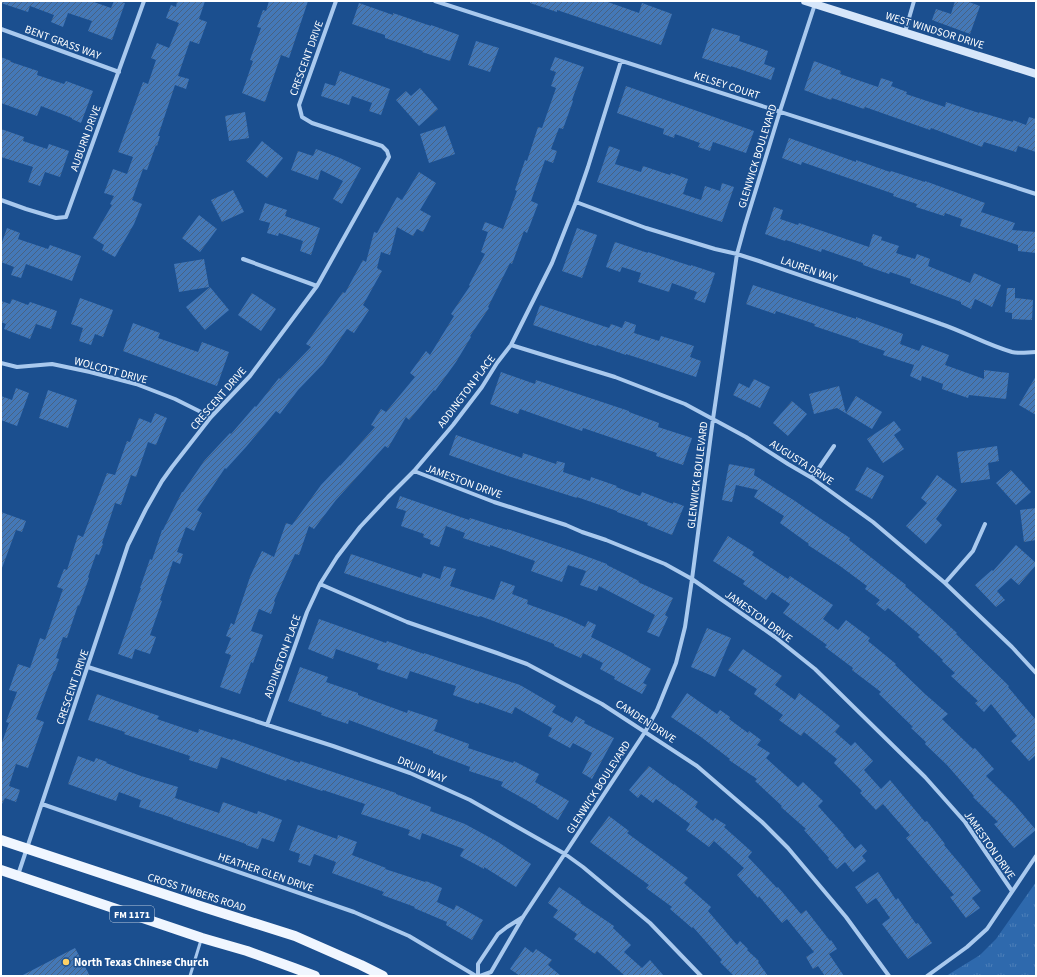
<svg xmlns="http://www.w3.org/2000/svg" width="1037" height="977" font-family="'Source Sans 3',sans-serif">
	<defs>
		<pattern id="park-tufts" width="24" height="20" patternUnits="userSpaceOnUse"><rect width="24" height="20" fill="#2e69ad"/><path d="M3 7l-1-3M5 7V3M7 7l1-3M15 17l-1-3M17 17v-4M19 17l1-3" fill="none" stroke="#4d80b9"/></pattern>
		<pattern id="building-hatch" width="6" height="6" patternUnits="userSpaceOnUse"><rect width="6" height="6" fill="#4478b7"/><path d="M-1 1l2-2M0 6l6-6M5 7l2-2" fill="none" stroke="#486282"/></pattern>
	</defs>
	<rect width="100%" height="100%" fill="#1b4f8f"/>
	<!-- park -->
	<path fill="url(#park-tufts)" d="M1036,882V976H946L980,955L996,939Z"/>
	<!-- building -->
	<path fill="url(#building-hatch)" d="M1,1H91L111,8L114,1H119L125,3L112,40L88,31L92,21L68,13L63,27L51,22L54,15L30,6L28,12L1,3Z
		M177,1H205L199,19L207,22L199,44L190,41L178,76L189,79L186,89L175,85L158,136H160L157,146L156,145L147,170L143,169L132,200L142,204L134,224L115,257L102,250L104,245L93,238L112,205L110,204L114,196L104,193L113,169L127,174L133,157L118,152L143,82L148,84L156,60L151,58L157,43L169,48L179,23L166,18L171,5L176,7Z
		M269,1H308L289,58L281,55L265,102L242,93L253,61L250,60L261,28L257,27L263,10L266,11Z
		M530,1H605L639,13L642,3L672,14L661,45L557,10V12L530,3Z
		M955,1H966L980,6L970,34L932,20L936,9L951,14Z
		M359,3L393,15V13L431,26V25L459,35L450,61L422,52L423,51L385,38V35L352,24Z
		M712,28L740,36L739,41L768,51L764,64L775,68L771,80L731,66V67L702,58Z
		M476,41L499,48L490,72L468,65Z
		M1,57L11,61V62L38,71L37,75L64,84L66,81L93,91L81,123L72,119V118L41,106L37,116L1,103Z
		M555,57L584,67L572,100L573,101L563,129L559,128L551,149L557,151L553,163L545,160L531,201L538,204L527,233L524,231L512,264L510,263L488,307L489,308L470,336L471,337L456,362L435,391L434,390L409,420L406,417L388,448L385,446L336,500L314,529L309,526L299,555L295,554L274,601L275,602L271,614L259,609L251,631L263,635L253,663L251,662L240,694L220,687L231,655L225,653L231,638L226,636L231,623L234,625L250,577L262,551L274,557L286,523L292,525L321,485L340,465V466L375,427L371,425L381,409L386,412L415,377L410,373L426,351L430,355L454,316L451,314L470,286L469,285L485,254L481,252L488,232L482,230L485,222L503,229L517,191L515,190L525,160L527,161L538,127L542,128L556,88L551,86L556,72L550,70Z
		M814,61L841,71L840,74L878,87L881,78L893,82L891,86L907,92L906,94L945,107L946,102L979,113V112L1013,122V120L1026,125L1029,117L1036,119V152L1018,146L1016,152L984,142L982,147L931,128L930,130L865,107L864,109L832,98L831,100L804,90Z
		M340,71L390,89L381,115L369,111L372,103L352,96L349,105L321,96L325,83L335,86Z
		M626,86L754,131L746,153L713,142L710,151L698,147L700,143L675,134L674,138L663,134L664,129L617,113Z
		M420,88L438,109L419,126L396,100L406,91L411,96Z
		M245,112L249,138L229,141L225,116Z
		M445,126L455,154L429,163L420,134Z
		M1,129L24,137L23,141L47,149L49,144L69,151L60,177L45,172L40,186L28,182L33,167L1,157Z
		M789,138L856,162V160L890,172L891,171L925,182V181L985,203L981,212L1015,223L1012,230L1036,232V253L1018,251V245L960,226L962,219L945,213L944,216L916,207L917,204L893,196L894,194L802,162L801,165L782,158Z
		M262,141L283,158L267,178L246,161Z
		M609,146L620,150L615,164L641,172L643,166L670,175L671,173L688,179L683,194L701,200L705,186L720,191L722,183L734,187L722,222L597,182Z
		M316,149L340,158L361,168L342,204L333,199L343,181L321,170L318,180L291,170L298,151L313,156Z
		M419,172L436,183L420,210L431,216L423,232L417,229L413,236L397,227L390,255L381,252L377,268L382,271L363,305L369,310L354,333L347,329L323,364L298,390L280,414L276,411L246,447L226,469L225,468L197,510L202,513L194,531L186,527L177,552L183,554L180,564L173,561L160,600L162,601L150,635L156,637L150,654L135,649L132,659L118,654L141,588H140L150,559L152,560L162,530H163L182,492H183L204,461L230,433L231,434L255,406L256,407L279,378L280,379L311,347L306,344L343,292L345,293L363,260L366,262L374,232L377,233L397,197L402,200Z
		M233,190L244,212L222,222L211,200Z
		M265,203L287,210L285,216L320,228L311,255L300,251L303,241L279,233L278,236L267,233L270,223L259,220Z
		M774,207L783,210L780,219L798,225L799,223L869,247L873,234L882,237L881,240L899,246L896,253L915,259L917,254L930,259L928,266L970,283L974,273L1001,285L992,307L975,299L971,309L961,304V302L910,283L911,279L890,272L889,274L863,265V263L822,249L821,252L786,240L785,241L765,234Z
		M199,215L217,229L200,252L182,238Z
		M7,228L20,233L18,239L48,249L50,245L81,256L72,281L26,264L21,278L11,275L14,267L1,262V245Z
		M577,228L597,235L582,278L562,271Z
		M615,242L648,253V252L691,266V265L715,273L705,303L694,299L697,292L672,283L669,292L638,282L641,273L622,267L620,272L606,267Z
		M204,259L209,287L179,292L174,264Z
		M753,285L856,319V317L903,334L900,344L919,351L922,345L949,355L945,365L984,379V370L1009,373L1006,399L969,395L968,398L942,389L943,384L922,376L921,381L910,376L914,365L883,355L885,351L858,342L859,341L814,326L815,324L776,311L775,314L746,304Z
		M210,287L229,310L205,330L186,307Z
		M1007,288H1015V298L1033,300L1032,320L1012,319V313L1005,312Z
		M252,293L276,309L261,331L238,315Z
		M80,298L113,310L103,337L95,334L91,345L79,341L83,328L71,324Z
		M12,299L28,305L30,302L57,311L51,329L36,324L30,339L4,329L6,324L1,322V301L10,304Z
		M540,305L609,328L611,324L622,328L625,321L636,325L634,333L659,341L661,336L694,346L690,357L701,361L696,377L626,354V355L597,345L596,346L533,325Z
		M133,323L160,333L158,338L198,352L202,342L229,352L217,386L123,351Z
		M501,372L535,384L536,380L629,411V412L659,423L658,427L692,438L683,465L656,456L657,453L583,428L582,431L520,409L518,414L490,404Z
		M1036,376V415L1019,405Z
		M754,379L770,387L760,408L733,395L739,383L749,388Z
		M839,386L846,413L856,396L882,412L872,429L837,408L814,414L809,394Z
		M16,388L29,393L17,426L1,420V396L12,400Z
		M48,390L77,400L68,428L39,418Z
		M792,401L807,414L788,436L773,423Z
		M155,413L167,418L156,445L148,442L136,477L131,475L121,505L115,503L102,543L103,544L99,555L96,554L88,577L89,578L79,606L78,605L67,638L63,637L56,658L59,659L55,671H54L36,719L44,722L28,768L16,764L9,786L20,790L16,802L5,798L2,804H1V745L9,723L6,722L17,692L9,690L18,664L30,668L40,638L45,640L63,589L57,587L64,569L67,570L78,535L83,537L107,473L115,475L127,441L130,442L139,418L151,423Z
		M894,421L901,430L894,435L904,449L883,463L867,439Z
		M456,435L522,458L523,453L556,464L557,461L565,463L563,472L590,481L591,477L617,486L616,487L640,496L642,492L673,504V502L684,506L672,535L647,525L648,523L617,512V511L577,497V498L508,476L449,455Z
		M997,446L999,461L988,463L990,479L961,483L957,452Z
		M729,464L755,469L754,475L795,501L824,521L850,538L849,540L906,585L905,586L931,609L957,633L956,634L1009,686L1008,687L1036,720V755L1029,761L1011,741L1017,736L991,704L984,712L975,703L978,701L951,676L955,673L942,661L943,660L918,637L920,635L888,608L885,611L876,604L880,600L865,589L867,586L840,566L808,545L809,544L780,523L784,516L754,497L758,490L736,485L732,502L722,500Z
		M867,467L884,476L872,499L855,490Z
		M1011,470L1031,492L1016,505L996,483Z
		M937,475L957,490L936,519L942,525L926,544L906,526L927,503L921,498Z
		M400,496L469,520L470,518L507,530V529L572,551L607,564V565L639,581L638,582L673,598L665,615L668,617L659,637L647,632L655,615L599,586L597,591L580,585L586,571L568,565L562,582L531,571L535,561L490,545V547L463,538L465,533L446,526L439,547L430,544L431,540L423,537L424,534L401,526L406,511L396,508Z
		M1036,508V540L1024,542L1020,510Z
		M1,512L26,521L22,532L16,530L2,568H1Z
		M728,536L754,552L752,555L788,579L790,576L833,605L823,619L838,630L846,620L870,638L868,641L896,664L895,665L925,694L948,714L942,719L973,749L975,748L994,769L986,776L1013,803L1036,830L1014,848L994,824L998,822L973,797L974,796L947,765L925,744L926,742L911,728L913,727L879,694L881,692L852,670L853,668L825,647L827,645L783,613L790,604L772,592L766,600L743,584L745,581L713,561Z
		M1016,545L1036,563V565L1019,585L1011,578L997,591L1005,600L996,607L975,585L992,570L993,571Z
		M351,554L421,578L423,573L440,579L444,566L456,569L450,586L494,600L501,581L515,586L512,594L528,600L527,604L566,618L585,627L588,621L596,625L591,637L621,652L651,669L643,683L647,685L642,694L614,679L615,677L600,669L603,663L583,653L581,658L554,646V644L480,616L479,617L407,594L344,573Z
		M319,619L386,643L387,641L424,654V653L520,685L556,706L552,712L572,723L576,716L585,721L584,723L614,738L592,779L582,773L592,753L573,743L570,748L548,736L552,728L515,707L512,714L479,702V704L453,695L456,686L410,671L407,679L377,669L379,664L336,649L333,659L308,649Z
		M707,628L731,638L715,677L691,667Z
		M743,649L782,676L775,685L795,700L799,693L821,710L840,726L835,732L851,746L855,742L873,761L864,770L881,789L890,780L925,822L927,821L945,844L944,845L966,871L981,891L972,898L980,908L966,918L950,897L954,895L906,838L910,835L883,804L876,810L860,793L862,791L834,763L837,759L804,732L801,736L779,720L783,715L754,694L757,689L728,670Z
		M300,667L328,677L326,682L358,693V695L407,713L408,710L438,720L434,731L469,744L468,748L513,763L514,761L539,774L535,782L569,801L558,820L537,807V806L501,786L503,782L469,771L470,767L433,753V751L349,720L348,724L321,715L322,713L288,701Z
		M687,693L717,714L720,710L730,717L729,719L748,733L749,731L761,740L757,745L770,753L766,758L798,787L803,782L823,801L818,806L844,835H843L855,849L861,844L867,851L862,856L866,861L853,872L845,862L837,869L828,859L829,858L804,830L806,829L781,807L782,806L755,781L757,779L729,760L730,759L701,737L671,717Z
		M97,694L159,716L157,719L198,733L199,729L232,740L233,739L300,763V761L396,793V794L431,807L430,811L465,824L498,842L531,864L516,887L484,867V869L460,856L464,849L422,833L420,840L408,835L410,830L361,814L365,804L323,790L322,791L287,779L286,781L221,757L217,769L189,760L190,756L124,734L125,732L88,720Z
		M78,756L94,762L96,758L107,762L106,763L141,776L178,787L175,798L219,813L223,802L257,814L258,811L282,820L274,842L262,838L258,849L246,845V844L173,819V818L139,807L141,800L119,792L116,801L68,784Z
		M649,766L674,785V784L698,802L695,807L713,821L715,818L726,825L724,827L752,852L748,857L777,888L778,887L801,914L806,910L830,941L831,940L837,949L829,954L844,976H825L818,966L813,969L806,957L814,952L787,919L782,923L759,896L758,898L737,875L744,868L714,841L709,847L686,830L690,824L656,799L653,803L641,794L638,798L629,790Z
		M609,816L629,831L627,833L660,857L688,878L684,883L711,907L708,911L737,945L740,941L748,949L747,950L759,961L758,962L768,976H734L720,962L722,960L693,927L692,928L670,909L672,907L646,888L649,885L590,842Z
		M298,825L337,839L338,835L357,842L352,855L386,868L385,869L425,882L426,881L442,888L437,902L454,910L456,905L483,920L472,940L446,925L447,922L414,908L415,907L382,895L384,892L332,873L336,862L314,854L310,866L298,862L300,854L289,850Z
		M878,872L896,900L898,898L916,924L918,923L932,943L908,959L882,924L890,918L876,898L867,904L855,887Z
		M559,887L581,902L580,903L614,926L613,928L631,945L624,952L642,968L650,960L664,976H625L597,951L595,954L574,939L577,934L553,917L558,910L548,903Z
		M525,947L533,953L536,949L552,960L548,965L561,976H520L510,969Z
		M75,948L90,976H21Z"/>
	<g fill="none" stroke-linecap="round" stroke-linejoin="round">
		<!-- lane -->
		<path stroke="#a9c9ee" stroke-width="3" d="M190,976L201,940"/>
		<!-- street -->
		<path stroke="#a9c9ee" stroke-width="4" d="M435,1L1036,194
			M1,29L119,72
			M905,32L914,1
			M1,200L26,209L56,218L66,217L144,1
			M576,202L646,228L715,249L737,254L759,261C819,282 881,302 941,324C965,332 987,345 1012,352C1020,354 1028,352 1036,352
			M243,259L317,286
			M511,345L615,377L685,404L746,437L788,464L812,478L873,522L945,583L1012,647L1036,673
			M1,363L17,367L52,364L90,372L136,384L175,399L211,417
			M414,471L494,502L566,525L582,532L606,540L665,564L692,579L775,637L815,669L925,777L965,822L1012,891
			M812,478L834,446
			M945,583L973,551L985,524
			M320,584L407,622L497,653L527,664L602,704L697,766L762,822L788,848L846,917L889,976
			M88,667L333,746L410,773L470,800L565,854L583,867L650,923L701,976
			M267,725L307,612L320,584L337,557L360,527L388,497L414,471L453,425L482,387L497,363L511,345L552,263L576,202L588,167L621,61
			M42,804L354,912L409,936L476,976
			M18,875L128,545L146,509L162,481L172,467L211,417L250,376L317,286L389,157L387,151L382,146L312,123L302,117L299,105L336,1
			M478,976V964L498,934L507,927L523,917
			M480,976L491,972L523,917L645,732L657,710L676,663L685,627L692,579L713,419L737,254L745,225L780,111L815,4
			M927,976L967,947L987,929L1036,856"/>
		<!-- secondary -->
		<path stroke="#d6e6fa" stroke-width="8" d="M805,1L1036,74"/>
		<!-- primary -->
		<path stroke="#f0f6ff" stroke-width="10" d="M1,840L200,906L295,936L361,965L383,976
			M1,870L202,938L247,951L294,968L315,976"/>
	</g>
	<!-- markers -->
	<circle fill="#ffd166" stroke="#1b4f8f" stroke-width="1.5" cx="66" cy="962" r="4"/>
	<g text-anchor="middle" stroke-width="3" stroke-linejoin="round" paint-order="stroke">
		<!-- shield labels -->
		<rect fill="#1b4f8f" stroke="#bbcadd" stroke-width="1" x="110" y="906" width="44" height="16" rx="3"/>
		<g font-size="10" font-weight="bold" fill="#fff">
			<text x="132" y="918">FM 1171</text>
		</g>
		<!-- street labels -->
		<g font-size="11" fill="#fff" stroke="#1b4f8f">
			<text transform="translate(935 30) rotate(17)" y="4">WEST WINDSOR DRIVE</text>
			<text transform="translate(63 42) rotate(20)" y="4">BENT GRASS WAY</text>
			<text transform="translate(306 58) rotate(-70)" y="4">CRESCENT DRIVE</text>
			<text transform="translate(727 85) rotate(18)" y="4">KELSEY COURT</text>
			<text transform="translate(85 138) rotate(-70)" y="4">AUBURN DRIVE</text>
			<text transform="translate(757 156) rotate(-73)" y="4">GLENWICK BOULEVARD</text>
			<text transform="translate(809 269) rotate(19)" y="4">LAUREN WAY</text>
			<text transform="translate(111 370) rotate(15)" y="4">WOLCOTT DRIVE</text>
			<text transform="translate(466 391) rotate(-53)" y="4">ADDINGTON PLACE</text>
			<text transform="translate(218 398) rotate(-49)" y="4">CRESCENT DRIVE</text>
			<text transform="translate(802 462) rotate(33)" y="4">AUGUSTA DRIVE</text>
			<text transform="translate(697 475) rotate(-83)" y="4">GLENWICK BOULEVARD</text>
			<text transform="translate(464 481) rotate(20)" y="4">JAMESTON DRIVE</text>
			<text transform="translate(759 616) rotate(36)" y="4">JAMESTON DRIVE</text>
			<text transform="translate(282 656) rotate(-70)" y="4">ADDINGTON PLACE</text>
			<text transform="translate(72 687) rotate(-71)" y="4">CRESCENT DRIVE</text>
			<text transform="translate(646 721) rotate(33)" y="4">CAMDEN DRIVE</text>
			<text transform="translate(422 769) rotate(23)" y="4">DRUID WAY</text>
			<text transform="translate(598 787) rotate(-57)" y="4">GLENWICK BOULEVARD</text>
			<text transform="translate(990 845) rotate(55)" y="4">JAMESTON DRIVE</text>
			<text transform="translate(266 872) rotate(19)" y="4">HEATHER GLEN DRIVE</text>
			<text transform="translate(197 892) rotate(18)" y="4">CROSS TIMBERS ROAD</text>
		</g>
		<!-- poi labels -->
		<g font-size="11" font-weight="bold" fill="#fff" stroke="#1b4f8f" text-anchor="start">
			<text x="74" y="966">North Texas Chinese Church</text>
		</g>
	</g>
	<!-- border -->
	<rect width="1037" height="977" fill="none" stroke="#ffffff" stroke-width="4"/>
</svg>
